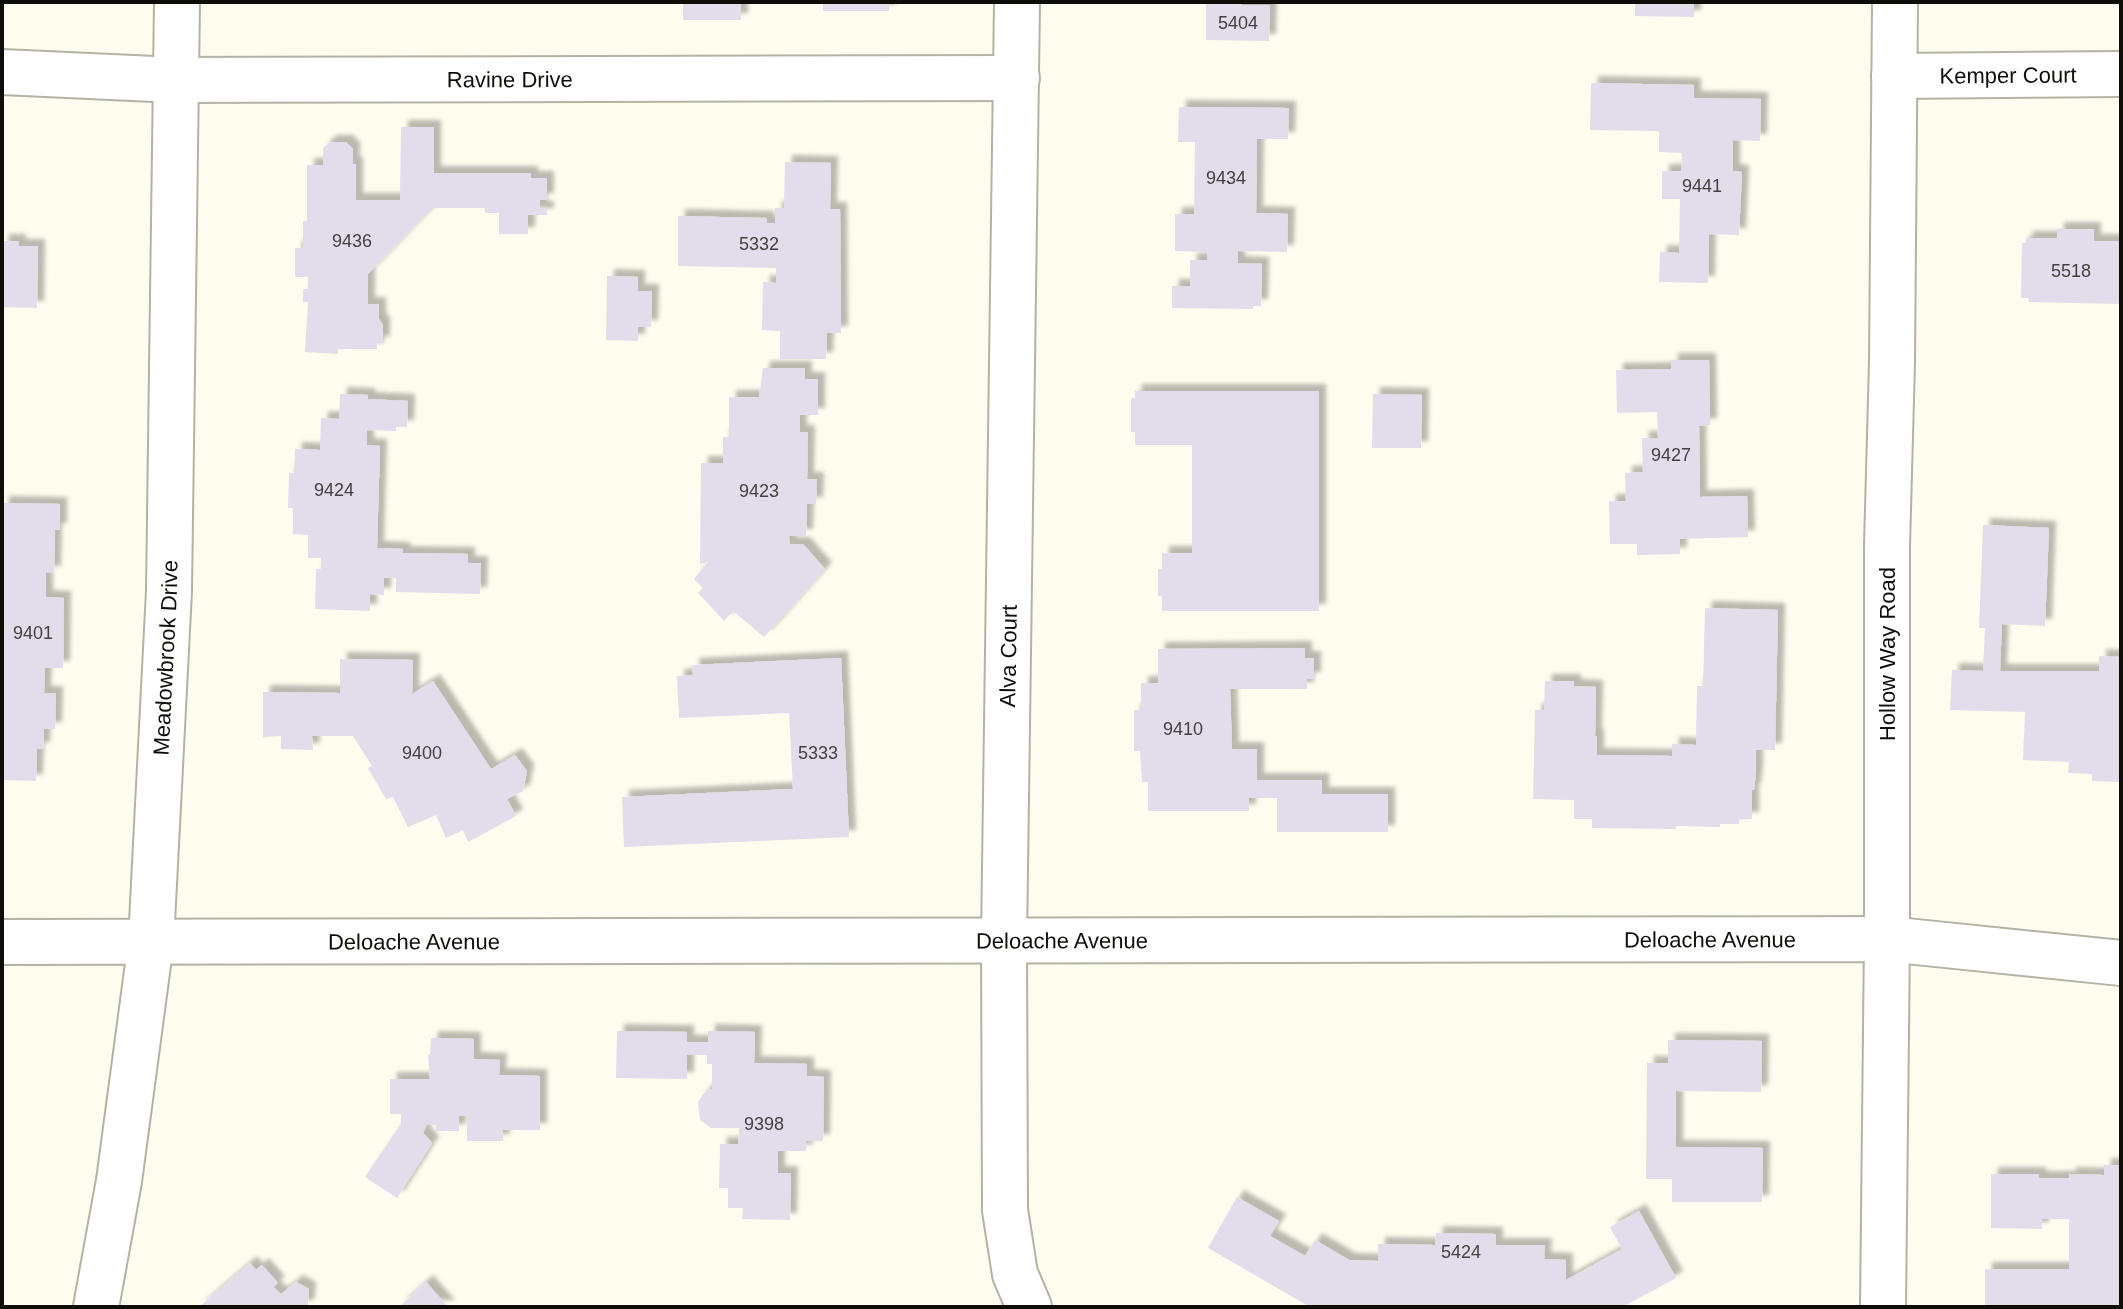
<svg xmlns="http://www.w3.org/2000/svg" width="2123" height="1309" font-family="Helvetica,sans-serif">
	<defs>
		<filter id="shadow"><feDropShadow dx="7" dy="-7" stdDeviation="2" flood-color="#0004"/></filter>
	</defs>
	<rect width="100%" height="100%" fill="#fefcef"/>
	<!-- building -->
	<path fill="#e3dceb" filter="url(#shadow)" d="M683,2H741V20H683Z
		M823,2H889V11H823Z
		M1206,2H1242V5H1270L1269,41L1206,40Z
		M1635,2H1694V17L1635,16Z
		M1591,83L1694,85V98L1761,99L1760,141L1733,140V171L1742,172L1739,235L1709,234L1708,283L1659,282L1660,252L1679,253L1680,199H1662V171H1681L1682,153L1659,152V131L1590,130Z
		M1179,107L1289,108L1288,139H1257L1256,213L1288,214L1287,252L1238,251V263L1262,264L1261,306H1253V309L1172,308V286H1190V260H1207L1208,252L1175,251V214H1194L1195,142H1178Z
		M401,127H434V173H531V178H547V200H540V208H547V215H528V234H499V213H485V208H432L368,274V304H379V319L383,325V343H377V349H338V354L305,352L308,302H303V289H308V277H295V248H303V221H307V165H323V148L330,142H346L353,149V164H356V200H400Z
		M785,162L831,163L830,209H840L841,333H827L826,359H780V331L762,330L763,282L776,283V268L678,266V216L767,218V223H775V208H784Z
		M2057,229H2094V241H2121V304L2028,302L2029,298H2021L2022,243H2026V238H2057Z
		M2,241H19L18,246H38L37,308L2,307Z
		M607,276L638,277V291H652L651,327H638V341L606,340Z
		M1671,360H1709L1710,425L1699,426L1700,497L1747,496L1748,537L1680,539V554L1637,555V544H1610L1609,501H1626L1625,473L1643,472L1642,438H1658L1657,412L1617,413L1616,370L1671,369Z
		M763,368H805V379H818V415H800V432H808L807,479H817L816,504H807L806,536H789L790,544H803L825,569L764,637L733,611L724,621L698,593L703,588L694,579L708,562L700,564L701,463H723V437H729V397H759Z
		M1135,391H1319V611H1162V596H1158V569H1162V553H1192V445H1135V432H1131V398H1135Z
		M340,394L368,395V399L408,401L407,427H396V431L367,430V445L380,446L377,548L403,549V553L468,554V563H481L480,594L396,592V578H384V595L370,594V611L315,609L316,569H321V558H308V535L293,534V508H288L289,473H294L295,449L320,450L321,418L339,419Z
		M1373,394L1422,395L1421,448H1372Z
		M2,503L60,504V530H55L54,573L46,572V597L64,598L63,668H45L44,693H56L55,729H44L43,749H37L36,781L3,780Z
		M1983,525L2049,528L2045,626L2002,624L2000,671H2099V656L2121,657V782L2092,781V774L2068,773L2069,762L2023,760L2025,712L1950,710L1952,670L1983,671L1985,628H1979Z
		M1705,608L1778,610L1775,750H1756V772L1754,790H1752V819H1739V824H1720V827L1676,826V829L1592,828V819H1574V800L1533,799L1535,710H1544L1545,681H1574V686L1596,687L1595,736H1597V755L1672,756V744L1696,745L1697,686H1703Z
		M1305,648V658H1314V679H1307V689H1230L1232,749H1257V780H1322V794H1388V832H1277V798H1249V811H1148V782H1142L1140,751H1134V710H1141V683H1158V649Z
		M841,658L849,837L624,847L622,797L793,789L789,713L679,718L677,676L693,675L692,665Z
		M340,659L413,660L412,694L433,681L491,769L515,755L527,771L523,791L507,799L516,816L468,842L463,830L446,838L436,815L408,827L393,797L386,799L368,768L372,766L353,736H312L313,750L281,749V736L263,737V692L340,693Z
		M617,1031L687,1032V1042H708V1031L755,1032L754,1063L807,1064V1076L824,1077L823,1141H806V1151H778V1173H791L790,1220L742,1219L743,1208H728V1188H719L720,1144H738L739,1128H711L700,1120L698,1102L705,1092L712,1089V1064H707V1055H687V1079L616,1078Z
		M431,1038L474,1039V1059L500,1060L499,1075L540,1076V1130H503V1141H467V1116H459V1131H436V1125L427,1124L423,1133L432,1143L397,1198L365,1177L401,1124V1114H390V1079H430L428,1055H430Z
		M1668,1040L1762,1041L1761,1092L1676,1091V1147L1763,1148L1762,1202H1672V1179H1646L1647,1063H1668Z
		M2104,1165H2121V1307H1985V1269H2069V1219H2042V1229L1991,1228V1174H2039V1178H2069V1174L2104,1175Z
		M1237,1197L1279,1221L1270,1236L1305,1256L1315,1240L1349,1260L1378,1261V1244L1435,1245L1436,1233L1496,1234V1245H1545L1544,1259L1566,1260V1280L1622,1249L1610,1227L1639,1211L1676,1278L1622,1307H1310L1208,1248Z
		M250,1263L256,1270L262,1265L278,1283L273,1287L281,1294L296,1282L309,1289L308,1305L305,1307H199Z
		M426,1282L448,1307H399Z"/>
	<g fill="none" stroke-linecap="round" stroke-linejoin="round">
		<defs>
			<g id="minor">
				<path d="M1017,2L1004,941L1005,1210L1015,1274L1029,1307"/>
				<path id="s1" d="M2,72L176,80L1017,78"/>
				<path id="s2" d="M1894,76L2121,74"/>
				<path id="s3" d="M2,942L1887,939L2121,963"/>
				<path id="s4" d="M96,1307L119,1181L151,942L169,591L177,2"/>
				<path d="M1883,1307L1887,939V546L1892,362L1895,2"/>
			</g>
		</defs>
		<!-- minor casing -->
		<use href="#minor" stroke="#b5b2a3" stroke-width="48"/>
		<!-- minor -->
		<use href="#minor" stroke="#fff" stroke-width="44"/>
	</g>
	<g text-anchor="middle" stroke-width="6" stroke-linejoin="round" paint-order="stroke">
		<!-- number labels -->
		<g font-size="18" fill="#444141">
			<text x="1238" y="29">5404</text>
			<text x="1226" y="184">9434</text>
			<text x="1702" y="192">9441</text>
			<text x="352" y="247">9436</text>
			<text x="759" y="250">5332</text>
			<text x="2071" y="277">5518</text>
			<text x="1671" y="461">9427</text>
			<text x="334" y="496">9424</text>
			<text x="759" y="497">9423</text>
			<text x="33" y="639">9401</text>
			<text x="1183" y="735">9410</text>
			<text x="422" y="759">9400</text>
			<text x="818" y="759">5333</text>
			<text x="764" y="1130">9398</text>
			<text x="1461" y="1258">5424</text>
		</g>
		<!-- street labels -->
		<g font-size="22" fill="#0f0d08" stroke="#fff">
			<text dy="8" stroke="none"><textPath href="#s2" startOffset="114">Kemper Court</textPath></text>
			<text dy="8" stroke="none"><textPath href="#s1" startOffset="508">Ravine Drive</textPath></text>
			<text transform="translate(1887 654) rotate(-90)" y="8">Hollow Way Road</text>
			<text transform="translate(1008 656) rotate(-89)" y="8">Alva Court</text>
			<text dy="8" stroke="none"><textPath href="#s4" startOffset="654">Meadowbrook Drive</textPath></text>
			<text dy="8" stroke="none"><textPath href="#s3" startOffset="1708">Deloache Avenue</textPath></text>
			<text dy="8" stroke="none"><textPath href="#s3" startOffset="1060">Deloache Avenue</textPath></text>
			<text dy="8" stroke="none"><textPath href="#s3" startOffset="412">Deloache Avenue</textPath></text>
		</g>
	</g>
	<!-- border -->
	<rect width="2123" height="1309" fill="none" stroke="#0f0d08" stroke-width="8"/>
</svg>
